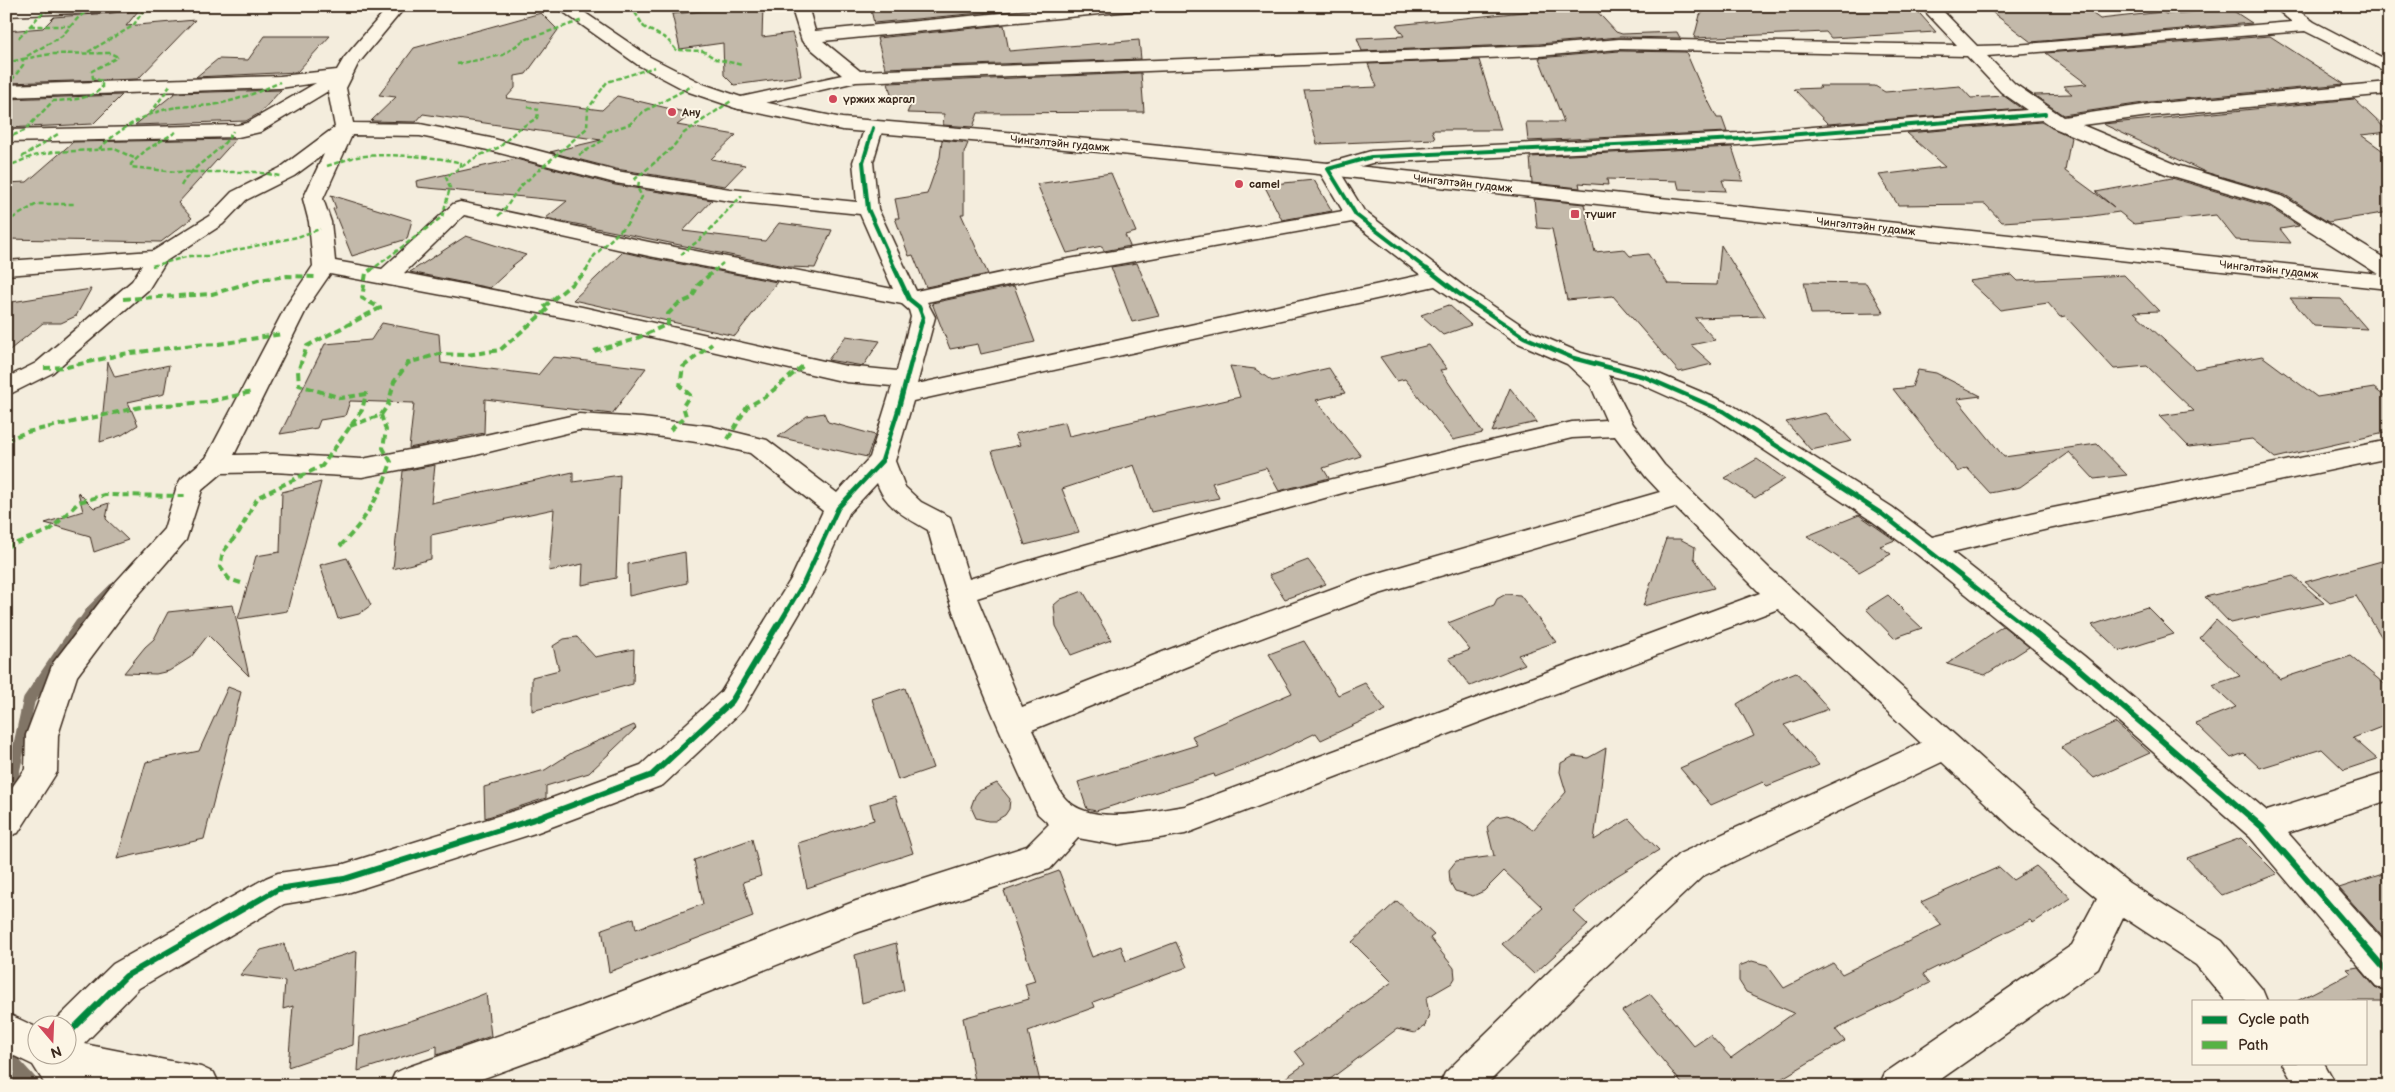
<svg xmlns="http://www.w3.org/2000/svg" width="2395" height="1092" font-family="'Balsamiq Sans',sans-serif">
	<rect width="100%" height="100%" fill="#f4eddd"/>
	<filter id="ink" filterUnits="userSpaceOnUse"><feTurbulence type="fractalNoise" baseFrequency=".02" numOctaves="2"/><feDisplacementMap in="SourceGraphic" scale="10" xChannelSelector="R" yChannelSelector="G"/><feConvolveMatrix kernelMatrix="1 2 1 2 8 2 1 2 1" color-interpolation-filters="sRGB"/></filter>
	<g filter="url(#ink)">
		<g fill="none" stroke-linecap="round" stroke-linejoin="round">
			<!-- stream-far1 -->
			<path stroke="#817466" stroke-width="9" d="M80,626L91,610L113,588"/>
			<!-- stream -->
			<path stroke="#817466" stroke-width="12" d="M6,793L11,784L29,700L81,624
				M6,1054L35,1086
				M11,1086L22,1073"/>
		</g>
		<!-- building -->
		<path fill="#c3b9aa" stroke="#3b2a1e" d="M753,6H763L762,37L792,33L796,45L801,76L734,85L724,75L723,43L680,49L672,14Z
			M912,6H1001V11L874,23L871,10Z
			M1582,6H1592L1616,32L1622,34L1677,32L1680,38L1619,37L1539,44L1362,51L1357,38L1404,36L1396,25Z
			M1711,6H1913L1936,32L1831,38L1826,32L1694,38L1700,15Z
			M1984,6H2082L2100,19L2162,12L2166,14L2232,10L2252,23L2031,42Z
			M138,11L126,26L195,20L138,79L6,83V31L43,28L54,17Z
			M541,13L558,30L526,74L515,76V88L506,98L602,110L617,96L692,114L677,125L736,135L711,159L745,165L725,186L616,169L550,152L601,140L423,114L416,122L371,121L396,97L379,95L414,48Z
			M1004,25L1009,51L1139,40L1141,59L885,68L877,38Z
			M265,36H330L297,72L196,77L218,59L248,60Z
			M2270,36L2344,84L2150,102L2063,115L2034,95L2072,94L2063,86L2087,84L2046,53Z
			M1619,51L1686,52L1701,87L1717,118H1722L1727,132L1528,141L1526,122H1564L1539,58Z
			M1479,60L1501,130H1432L1435,139L1317,144L1304,90L1377,87L1368,64Z
			M1141,73L1144,112L978,113L973,127L943,125L944,114L907,113L912,102H893L888,83Z
			M1819,86H1875L1885,92L1960,86L1971,98L2004,96L2022,109L1828,124L1794,89L1821,88Z
			M281,90L260,113L246,121L135,125L175,93Z
			M122,95L93,124L6,128V99Z
			M2354,99L2389,132L2361,135L2389,155V212L2328,222L2285,195L2205,172L2103,124Z
			M2041,122L2071,137L2065,171L2114,207L2096,192L2172,178L2269,207L2299,226L2280,229L2291,243L2236,240L2216,215L2134,224L2119,212L2085,217L2002,222L1985,204L1898,205L1879,175L1945,167L1907,133Z
			M236,139L178,203L192,218L161,242L6,239V183L27,182L73,142Z
			M942,140L968,143L964,153V214H961L988,274L926,287L913,255L909,256L895,218H899L895,199L927,194L940,157Z
			M1732,147L1743,181L1722,180L1726,191L1679,189L1677,181L1607,179L1608,185L1579,183L1580,188L1532,183L1530,157Z
			M516,159L615,185L712,200L683,231L765,241L779,223L832,230L815,268L789,267L546,218L567,201L417,187L416,181Z
			M1111,173L1136,232L1125,235L1130,246L1104,251L1102,246L1067,253L1037,184Z
			M1314,180L1332,211L1282,220L1264,185Z
			M331,195L412,220L407,239L352,256L333,209L336,208Z
			M1534,199L1584,204L1595,252L1624,249L1630,256L1648,254L1668,284L1717,285L1721,245L1765,316L1695,318L1715,340L1691,345L1712,364L1679,372L1613,296L1567,300L1552,229L1537,228Z
			M466,236L526,255L512,266H514L490,288L410,272Z
			M623,252L649,258L777,282L735,336L573,300Z
			M1137,263L1159,316L1132,322L1111,267Z
			M2012,275L2018,281L2124,275L2159,311L2134,312L2195,369L2262,356L2317,397L2374,388L2389,400V432L2275,458L2252,439L2189,447L2159,416L2194,411L2147,366L2114,369L2065,316L2060,317L2048,303L2000,310L1969,281Z
			M1804,282L1866,283L1884,313L1811,314Z
			M1014,286L1035,342L981,354L978,344L950,349L932,303Z
			M91,289L76,316L61,323H43L6,353V303Z
			M2290,298L2341,299L2367,329L2314,326Z
			M1449,305L1471,325L1443,335L1421,315Z
			M382,323L439,334L441,363L538,375L553,357L646,368L612,414L485,399L484,433L409,448L414,403L350,401L345,416L320,420L317,428L280,434L325,344L371,340Z
			M846,336L880,341L863,366L828,360Z
			M1429,345L1447,369L1440,370L1483,433L1453,440L1405,379L1397,381L1380,357Z
			M108,362L115,377L169,365L164,394L128,402L138,425L122,435L100,442Z
			M1230,366L1255,369L1272,381L1329,368L1345,393L1316,400L1361,456L1323,468L1329,478L1279,491L1266,468L1212,483L1219,498L1151,512L1134,465L1062,489L1079,532L1025,545L992,451L1020,445L1015,434L1065,422L1069,436L1240,397Z
			M1918,370L1936,373L1981,396L1957,399L2004,457L2097,444L2127,475L2094,479L2069,452L2020,487L1990,493L1967,468L1958,472L1893,389L1912,387Z
			M1510,388L1537,422L1492,432Z
			M824,413L828,422L875,435L867,457L778,437L807,416Z
			M1826,413L1852,441L1811,450L1786,422Z
			M1757,459L1785,479L1755,498L1725,478Z
			M435,465L431,503L573,472V482L620,475L616,578L582,585L583,564L549,571L554,509L431,535V559L393,569L403,471Z
			M321,482L287,611L238,619L256,556L280,552L282,492Z
			M78,492L94,508L109,503L106,519L128,540L94,552L90,536L45,523L83,511Z
			M1859,515L1895,540L1880,546L1891,554L1859,572L1807,536Z
			M1666,539H1680L1695,547L1694,558L1714,588L1643,606Z
			M685,552L687,583L629,596L628,564Z
			M347,558L371,605L359,614L338,619L320,565Z
			M2389,559V649L2356,596L2330,603L2305,582Z
			M1308,560L1326,584L1285,599L1269,575Z
			M2293,576L2324,603L2230,623L2205,597Z
			M1083,591L1111,640L1071,655L1056,626L1054,605L1061,599Z
			M1506,594L1520,595L1556,642L1518,655L1525,664L1470,686L1449,658L1470,650L1448,623L1494,605L1497,599Z
			M1888,595L1905,612L1922,628L1894,638L1866,609Z
			M233,605L249,676L208,635L191,657L169,671L156,674L124,673L145,647L154,639L168,612Z
			M2147,607L2174,634L2120,651L2092,625Z
			M2216,620L2280,679L2351,656L2389,688V724L2353,738L2377,759L2344,770L2322,749L2260,768L2244,753L2231,758L2195,723L2236,707L2212,685L2240,676L2200,638Z
			M2003,626L2029,647L1985,675L1947,664Z
			M577,637L595,657L634,649L633,684L532,711V677L559,670L553,646L564,639Z
			M1304,641L1338,695L1365,683L1386,710L1321,740L1316,733L1262,759L1215,777L1214,774L1096,811L1087,809L1078,782L1197,745L1192,736L1292,693L1269,654Z
			M1796,672L1829,709L1784,725L1819,765L1767,786L1763,782L1711,805L1680,768L1754,736L1737,704L1774,681Z
			M228,687L241,692L204,839L117,859L146,762L199,751Z
			M905,688L933,768L898,780L872,699Z
			M2116,723L2150,753L2094,778L2061,747Z
			M634,725L636,728L589,773L546,786V798L485,818L484,787L545,770L573,752Z
			M1606,748L1594,840L1629,819L1659,850L1610,880L1573,911L1588,925L1534,974L1502,944L1543,908L1504,871L1484,891L1473,896L1455,891L1450,882L1449,870L1456,861L1494,856L1487,827L1496,817L1507,815L1513,817L1533,830L1566,792L1560,772L1561,763L1574,756L1588,758Z
			M997,783L1010,799L1009,809L1005,815L995,821H988L976,818L971,807L975,796L979,791Z
			M895,796L913,853L807,888L798,843L874,820L870,804Z
			M2241,838L2277,874L2222,895L2187,858Z
			M752,839L761,876L743,882L753,917L609,972L602,929L634,918L636,929L703,904L694,860Z
			M2036,866L2071,898L2033,923L2030,920L1923,974L1930,983L1835,1029L1845,1041L1769,1086H1684L1622,1011L1650,994L1694,1046L1710,1035L1731,1058L1794,1013L1746,992L1739,981V966L1752,961L1767,965L1784,988L1833,963L1842,974L1942,925L1921,902L1999,867L2013,880Z
			M1059,871L1092,957L1121,946L1126,961L1176,942L1187,967L1093,1002L1095,1007L1028,1031L1041,1086H976L963,1018L1029,999L1025,984L1035,981L1004,891Z
			M2389,872V944L2339,888Z
			M1397,901L1434,935L1430,938L1454,968L1455,978L1452,983L1426,998L1429,1014L1425,1026L1414,1033L1397,1029L1321,1086H1274L1305,1064L1295,1051L1392,982L1352,942Z
			M896,943L904,990L862,1003L855,955Z
			M284,944L292,971L357,951L353,1045L288,1067L293,1006L283,1009L285,981L240,975L261,950Z
			M2358,967L2375,987L2389,993V1001H2297L2351,973L2347,969Z
			M486,993L491,1036L437,1055V1046L358,1071L360,1037L438,1012Z"/>
		<g fill="none" stroke-linecap="round" stroke-linejoin="round">
			<defs>
				<path id="street" d="M6,6H134L132,10L126,11L6,16Z
					M389,6H406L358,64L346,88L353,123L420,124L490,138L616,171L730,189L857,202L853,162L866,124L873,122L880,124L883,128L873,162L878,209L916,291L1057,261L1343,211L1318,169L1321,165L1371,151L1738,133L2027,110L2001,92L1967,56L1619,49L1539,56L856,82L739,109L732,107L730,103L732,99L842,75L802,41L791,6H808L815,31L1074,6H1138L1136,10L1130,11L823,41L860,71L1539,46L1619,39L1957,45L1920,6H1938L1977,46L2015,45L2292,22L2273,6H2292L2314,22L2389,61V73L2305,31L1987,56L2015,84L2063,117L2150,104L2389,82V94L2150,116L2082,125L2180,166L2284,197L2389,261V278L2381,276L2270,205L2166,174L2052,127L2042,120L1738,145L1372,163L1340,172L1364,211L1466,288L1532,332L1581,353L1654,372L1732,405L1892,507L1932,537L2048,509L2389,440V458L2048,529L1952,552L2084,656L2267,811L2389,772V800L2288,833L2389,947V991L2376,986L2250,837L2062,672L1918,555L1872,521L1714,417L1636,382L1608,375L1633,424L1664,465L1769,568L2034,806L2129,883L2222,941L2262,989L2267,1001H2226L2196,965L2123,917L2098,969L1931,1086H1879L1885,1073L2072,945L2097,898L2010,826L1942,762L1703,876L1581,990L1485,1086H1439L1445,1073L1555,966L1679,854L1921,743L1778,609L1185,834L1116,845L1078,838L1050,869L859,932L581,1043L462,1086H389L395,1073L408,1067L581,1007L856,901L1027,846L1049,824L1038,814C995,723 954,628 928,530C907,518 885,507 877,483L849,513L818,582L743,710L663,785L538,832L344,894L284,904L139,988L84,1044L201,1067L214,1073L220,1086H106L86,1082L88,1086H46L33,1065L6,1052V1013L38,1028V1054H68V1024H53L55,1021L113,964L266,878L278,873L344,864L536,804L641,765L721,692L791,579L823,511L750,453L710,444L642,434L579,430L472,456L362,477L273,472L222,473L202,490L186,540L133,601L77,676L58,735L57,772L18,833L6,837V796L25,769L26,735L53,663L113,585L164,529L177,486L181,479L206,458L286,306L313,266L309,222L303,199L324,154L294,176L246,200L223,224L166,261L148,290L52,373L6,396V378L36,363L132,281L142,265L6,275V261L153,251L209,216L232,192L280,168L335,127L328,91L260,132L238,137L6,142V130L238,125L247,123L316,83L280,88L6,97V85L280,76L337,70L344,58ZM352,135L420,136L488,150L615,183L730,201L860,214L893,289L649,242L460,202L453,204L382,269L335,261L331,222L323,199ZM464,215L649,256L902,304L909,310L911,317L897,371L846,366L582,307L404,273ZM1352,222L1421,275L917,384L935,317L927,302L1057,275ZM330,274L582,321L846,382L892,386L870,457L837,493L767,440L710,426L642,418L579,414L472,438L362,459L273,454L234,455L308,306ZM1435,286L1516,342L1567,364L1591,386L1606,420L1572,422C1370,468 1168,518 969,579L950,517L921,502L905,487L895,461L913,401ZM1615,436L1646,477L1660,492L1361,578L1201,637L1022,707L977,598L1043,577L1346,492L1572,438ZM1675,507L1760,593L1185,806C1150,811 1084,829 1061,793C1049,774 1042,750 1032,730L1221,653L1379,594Z
					M2282,1063H2324L2337,1086H2295Z"/>
				<path id="secondary" d="M555,6H575L650,57L703,84L744,98L842,118L1111,141L1328,163L2389,275V289L1328,175L1111,153L842,130L739,109L689,92L638,65Z"/>
			</defs>
			<!-- street casing -->
			<use href="#street" stroke="#3b2a1e" stroke-width="3"/>
			<!-- secondary casing -->
			<use href="#secondary" stroke="#3b2a1e" stroke-width="3"/>
			<!-- street -->
			<use href="#street" fill="#fcf5e5" fill-rule="evenodd"/>
			<!-- secondary -->
			<use href="#secondary" fill="#fcf5e5" fill-rule="evenodd"/>
			<!-- quiet-far1 -->
			<path stroke="#57b245" stroke-width="2.5" stroke-dasharray="5 2.5" stroke-linecap="butt" d="M631,6L644,27L667,39L676,50L703,51L716,59L742,65
				M30,26H70
				M19,38L40,15L56,6
				M88,52L133,26L143,11L140,6
				M27,56L62,36L78,18L92,7
				M23,59L51,54L110,53L118,57
				M6,63L23,59V65L6,88
				M457,64L503,55L524,40L583,20
				M528,107L538,110
				M150,114L170,86
				M176,132L146,150L131,164V167L177,172H256L280,176
				M6,138L24,131L53,101C71,100 88,100 102,88V81L93,78L92,71L118,57
				M99,149C118,130 145,113 172,108C187,105 203,107 218,104C240,99 260,92 280,82
				M579,155L602,141L606,132L630,124L643,112L692,86
				M22,157L58,134
				M327,166C337,163 347,159 357,157C381,153 437,156 461,163V167
				M6,167L33,156L53,152L115,149L136,159
				M634,180L672,148L684,133L731,101
				M181,186C193,163 221,154 233,131
				M498,216C509,207 512,195 522,185L587,128L588,109L607,82L655,67
				M6,222L37,204H75
				M681,255C689,247 699,241 706,234C718,221 729,208 742,196
				M152,266L190,256H209L297,237L320,229
				M370,271L442,217L450,188L446,177L478,156L500,147L517,130L537,118L538,113
				M586,271L594,256L628,223L642,197L638,189L639,180
				M714,271L723,263"/>
			<!-- quiet -->
			<path stroke="#57b245" stroke-width="4" stroke-dasharray="7 4" stroke-linecap="butt" d="M123,299L212,294L258,280L287,276L316,277
				M544,307L584,274L587,269
				M594,351L633,340L668,324V314L678,304L692,298L698,285L716,269
				M44,368L67,367L123,354L193,345L219,344L282,334
				M350,426L381,415L388,405L394,382L408,363L439,354L467,355L500,350L549,308
				M670,430L686,416L683,406L690,395L680,386L683,367L712,344
				M728,439L747,407L765,397L804,365
				M6,440L27,432L141,407L207,402L252,392
				M340,546C364,523 381,494 391,462L383,448L386,430L381,415
				M6,547L50,530L79,502L105,495L187,496
				M241,583L229,579L220,567L223,552L239,532L258,497L322,466L362,410L366,394L341,398L299,385L298,371L307,346L380,308L362,298L366,273L372,269"/>
			<defs>
				<path id="cycleway-far2" d="M873,128L863,162L868,209L896,271
					M1429,271L1356,215L1328,169L1371,157L1738,139L2045,114"/>
				<path id="cycleway-far1" d="M1427,269L1458,293L1524,337L1573,358L1645,377L1723,411L1882,514L2025,626
					M778,626L804,582L838,508L882,461L898,411L923,317L919,307L909,299L895,269"/>
				<path id="cycleway" d="M2023,624L2073,664L2262,827L2389,974
					M68,1034L126,976L278,889L344,879L538,818L652,775L732,701L778,624"/>
			</defs>
			<!-- cycleway-far2 casing -->
			<use href="#cycleway-far2" stroke="#fcf5e5" stroke-width="6"/>
			<!-- cycleway-far1 casing -->
			<use href="#cycleway-far1" stroke="#fcf5e5" stroke-width="8"/>
			<!-- cycleway casing -->
			<use href="#cycleway" stroke="#fcf5e5" stroke-width="9"/>
			<!-- cycleway-far2 -->
			<use href="#cycleway-far2" stroke="#00873e" stroke-width="4"/>
			<!-- cycleway-far1 -->
			<use href="#cycleway-far1" stroke="#00873e" stroke-width="4.5"/>
			<!-- cycleway -->
			<use href="#cycleway" stroke="#00873e" stroke-width="6"/>
		</g>
	</g>
	<!-- markers -->
	<g fill="#d1495b" stroke="#fcf5e5" stroke-width="2">
		<circle cx="833" cy="99" r="5"/>
		<circle cx="672" cy="112" r="5"/>
		<circle cx="1239" cy="184" r="5"/>
		<rect x="1570" y="209" width="10" height="10" rx="2.5"/>
	</g>
	<g text-anchor="middle" stroke-width="4" stroke-linejoin="round" paint-order="stroke">
		<!-- far-poi labels -->
		<g font-size="11" font-weight="bold" fill="#3b2a1e" stroke="#fcf5e5" text-anchor="start">
			<text x="843" y="103">үржих жаргал</text>
			<text x="682" y="116">Ану</text>
			<text x="1249" y="188">camel</text>
			<text x="1585" y="218">түшиг</text>
		</g>
		<!-- far-street labels -->
		<g font-size="11" fill="#3b2a1e" stroke="#fcf5e5">
			<text transform="translate(1060 143) rotate(5)" y="4">Чингэлтэйн гудамж</text>
			<text transform="translate(1463 183) rotate(6)" y="4">Чингэлтэйн гудамж</text>
			<text transform="translate(1866 226) rotate(6)" y="4">Чингэлтэйн гудамж</text>
			<text transform="translate(2269 269) rotate(6)" y="4">Чингэлтэйн гудамж</text>
		</g>
	</g>
	<!-- margin -->
	<rect width="2395" height="1092" fill="none" stroke="#fcf5e5" stroke-width="25"/>
	<rect x="12" y="12" width="2370" height="1067" fill="none" stroke="#3b2a1e" stroke-width="2" filter="url(#ink)"/>
	<!-- legend -->
	<rect x="2192" y="1000" width="175" height="65" fill="#fcf5e5" stroke="#afa495"/>
	<rect x="2202" y="1016" width="25" height="8" fill="#00873e" stroke="#afa495"/>
	<text x="2238" y="1024" font-size="15" fill="#3b2a1e">Cycle path</text>
	<rect x="2202" y="1041" width="25" height="8" fill="#57b245" stroke="#afa495"/>
	<text x="2238" y="1050" font-size="15" fill="#3b2a1e">Path</text>
	<!-- north arrow -->
	<g transform="translate(52 1040) rotate(161)"><circle r="24" fill="#fcf5e5" stroke="#afa495"/>
	<path d="M0-4L9 19L0 12L-9 19Z" fill="#d1495b"/>
	<text y="-8" font-size="14" font-weight="bold" text-anchor="middle" fill="#3b2a1e">N</text>
	</g>
</svg>
